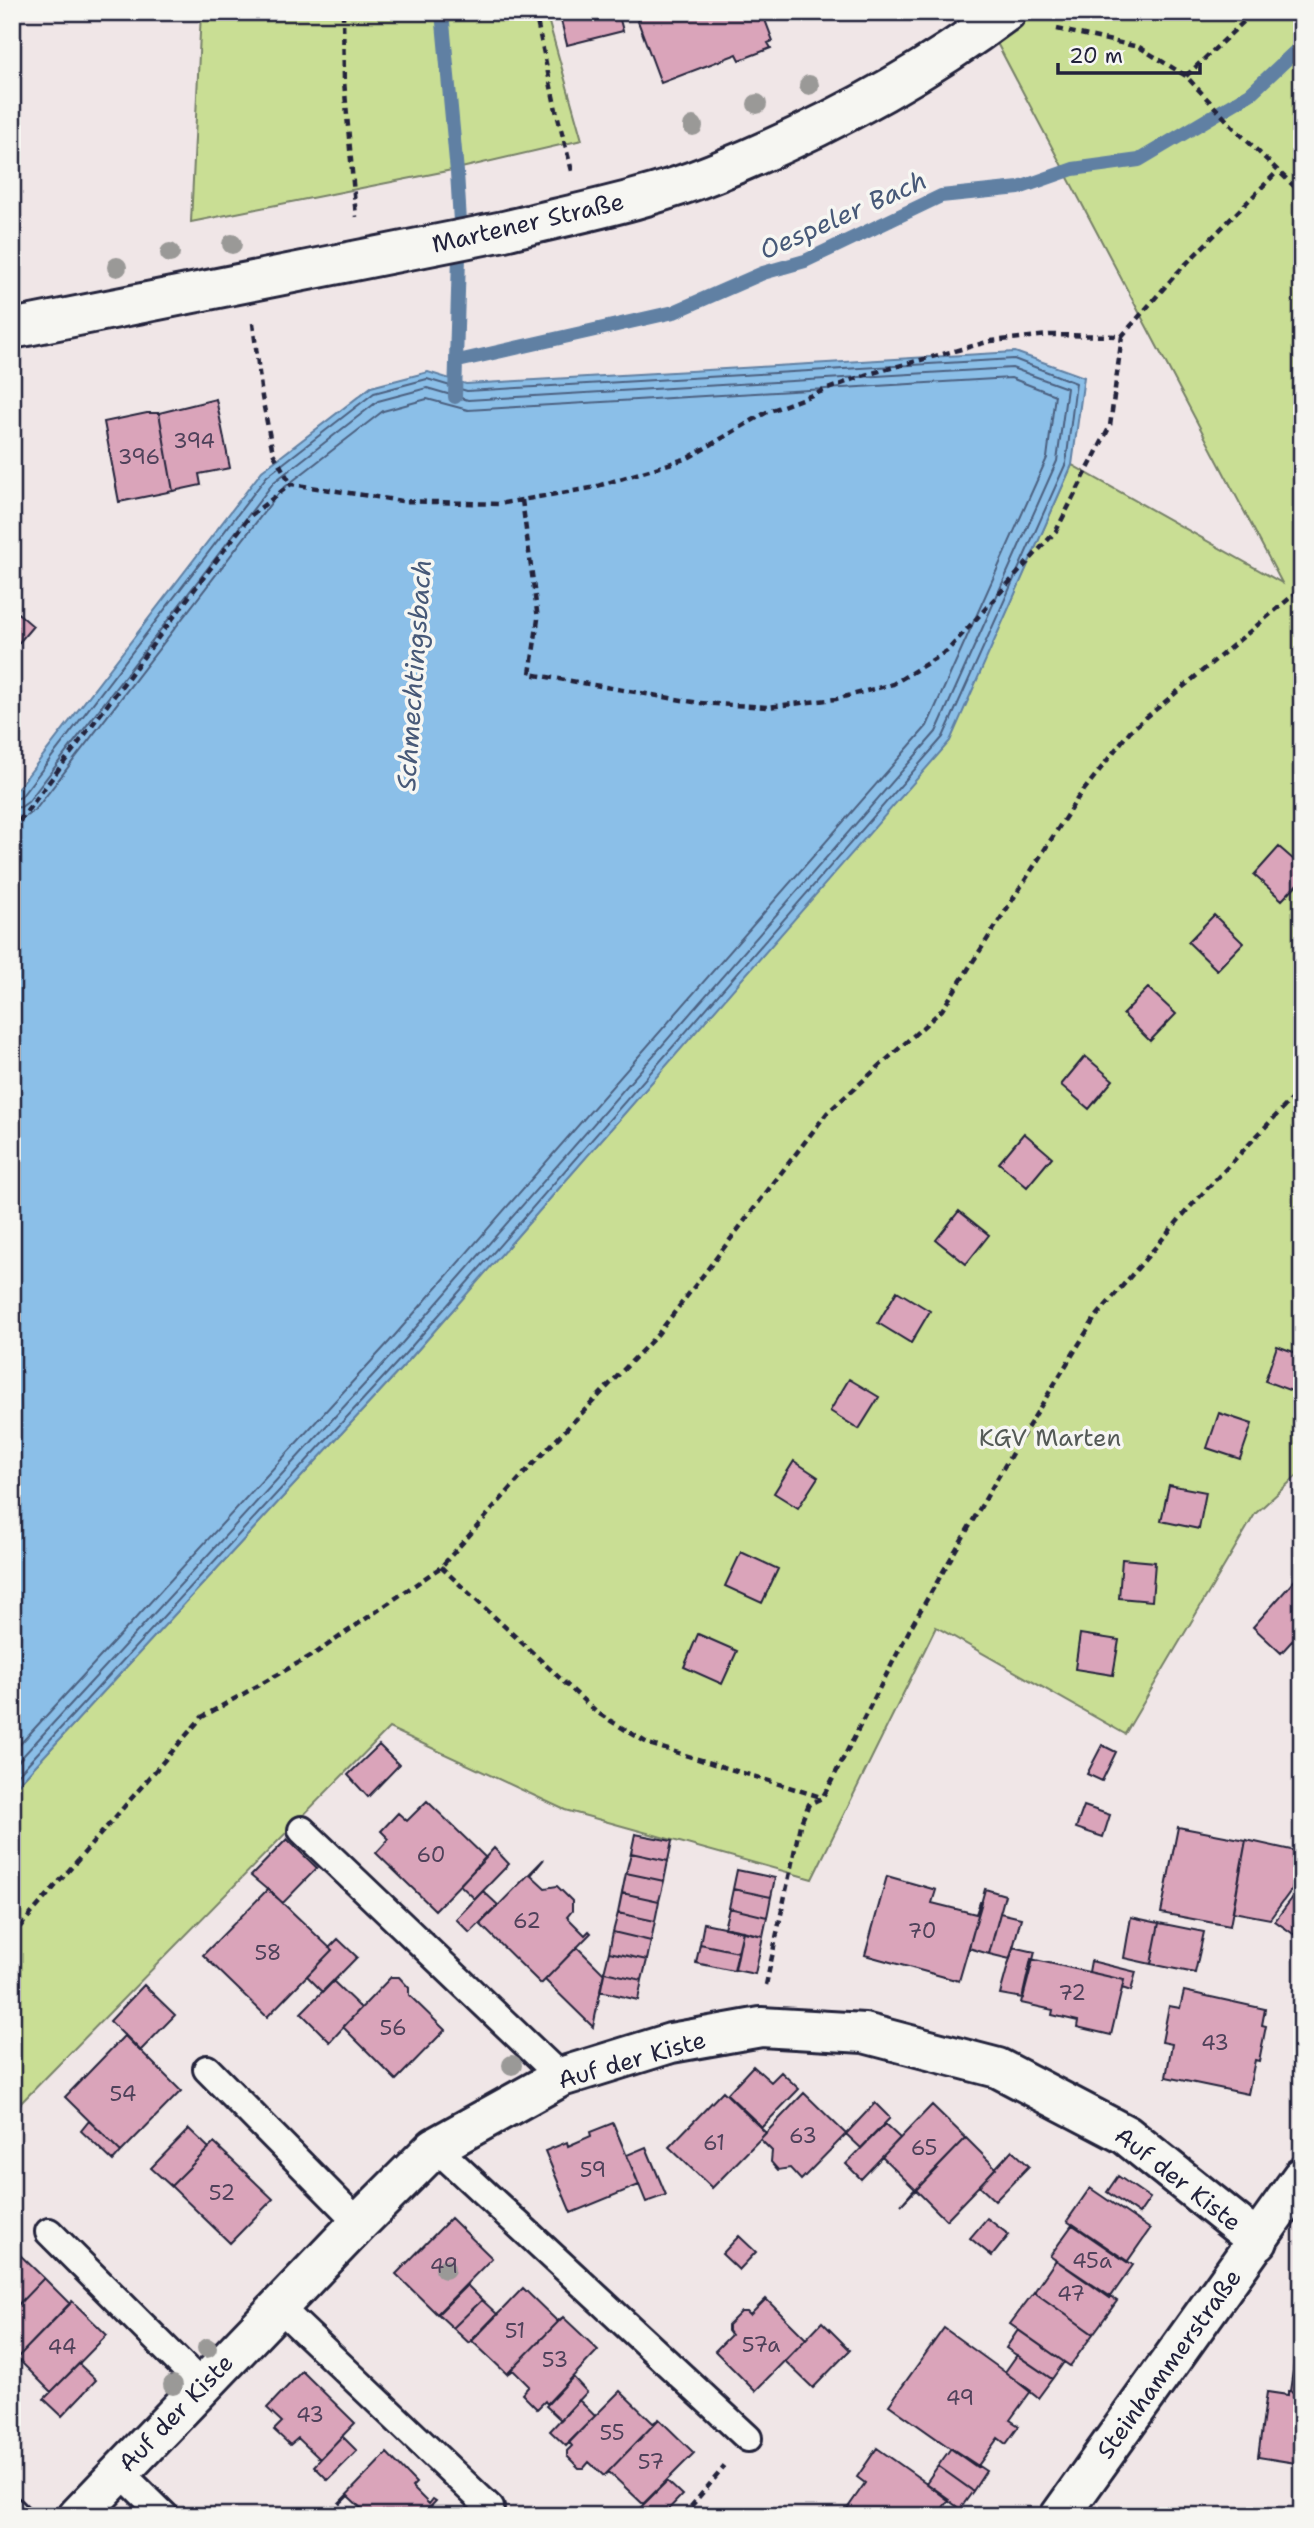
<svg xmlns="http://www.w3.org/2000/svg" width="1314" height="2528" font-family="'Shantell Sans',sans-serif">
	<rect width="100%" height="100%" fill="#f0e6e7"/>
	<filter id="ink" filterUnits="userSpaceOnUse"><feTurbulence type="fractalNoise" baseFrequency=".0143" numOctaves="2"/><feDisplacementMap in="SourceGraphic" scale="14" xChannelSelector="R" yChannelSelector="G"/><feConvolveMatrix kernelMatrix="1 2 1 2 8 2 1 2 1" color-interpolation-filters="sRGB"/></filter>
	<g filter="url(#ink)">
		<!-- green -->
		<path fill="#c9de94" stroke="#768068" stroke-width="2" d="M201,12H546L582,140L457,169L191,222Z
			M1006,12H1302V1471L1255,1514L1125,1734L936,1627L812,1879L565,1810L389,1728L12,2112V1791L409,1360L949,741L1072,465L1282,583L988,26Z"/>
		<!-- water -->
		<path fill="#8bbfe8" stroke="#6180a3" stroke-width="2" d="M1015,352L1084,377L1072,465L950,741L409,1360L12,1791V796L262,471L371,387L428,372L466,384Z"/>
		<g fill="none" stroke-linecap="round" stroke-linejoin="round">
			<!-- shore -->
			<path stroke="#4c6180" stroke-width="2" d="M12,800L21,797L267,476L374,393L427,379L467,391L1014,359L1076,383L1066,463L943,737L404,1355L12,1781
				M12,808L21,807L28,802L274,482L378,401L427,388L468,400L1012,368L1067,388L1057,461L936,732L397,1349L12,1768
				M12,819L25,817L36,809L281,490L383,411L427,399L468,410L1011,378L1055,395L1047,458L927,726L389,1342L12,1753"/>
			<!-- stream -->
			<path stroke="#6180a3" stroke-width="14" d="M442,12L457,172L460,222L455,397
				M458,361L674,312L763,273L805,261L941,196L1019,188L1073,169L1139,160L1250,94L1302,45"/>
		</g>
		<!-- building -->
		<path fill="#daa4ba" stroke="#22223b" stroke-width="2" d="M559,12H618L623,31L567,45Z
			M645,12H762L773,41L768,43L771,48L740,60L737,54L661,83L636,16Z
			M216,399L230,468L199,474L201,485L173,491L159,413Z
			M147,413H159L173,491L119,502L104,422Z
			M12,608L33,626L12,651Z
			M1279,847L1302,867V879L1282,900L1254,875Z
			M1214,915L1243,943L1217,970L1188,942Z
			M1148,988L1176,1014L1150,1041L1123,1014Z
			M1085,1056L1113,1080L1089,1109L1061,1085Z
			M1024,1133L1052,1157L1027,1187L999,1163Z
			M959,1211L989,1235L966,1264L936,1240Z
			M897,1291L930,1311L911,1343L878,1323Z
			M1277,1346L1302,1355V1380L1297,1393L1265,1381Z
			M849,1379L879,1397L859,1429L830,1411Z
			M1219,1413L1252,1424L1240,1459L1207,1448Z
			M794,1461L818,1477L798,1508L774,1493Z
			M1169,1485L1206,1492L1199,1529L1161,1521Z
			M741,1552L778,1569L762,1603L725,1586Z
			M1122,1559L1155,1562L1152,1601L1119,1598Z
			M1302,1572V1630L1281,1653L1253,1627Z
			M698,1634L737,1651L722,1684L684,1667Z
			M1080,1634L1119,1640L1113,1675L1075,1669Z
			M379,1745L399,1765L368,1797L348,1775Z
			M1102,1745L1116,1752L1102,1781L1087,1774Z
			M427,1801L486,1858L435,1910L376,1853L389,1839L381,1831L398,1813L407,1821Z
			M1084,1806L1110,1815L1103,1837L1076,1828Z
			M1178,1827L1246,1840L1230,1926L1161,1913Z
			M635,1834L672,1841L668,1861L631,1853Z
			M287,1839L317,1868L283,1903L251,1876Z
			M1246,1840L1300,1852L1292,1889L1270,1919L1233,1912Z
			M494,1848L509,1864L475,1899L460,1885Z
			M631,1853L668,1861L664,1881L626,1873Z
			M544,1859L531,1875L545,1888L557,1886L572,1901V1911L567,1917L585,1935L589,1931L591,1933L541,1984L480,1924Z
			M737,1870L775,1878L771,1897L733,1889Z
			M626,1873L664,1881L659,1901L622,1893Z
			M887,1876L936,1890L932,1903L976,1914L980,1902H982L959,1981L865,1955Z
			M268,1889L332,1950L267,2017L203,1955Z
			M733,1889L771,1897L767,1917L729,1908Z
			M985,1889L1005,1895L989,1954L969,1948Z
			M483,1891L498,1905L470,1933L456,1919Z
			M622,1893L659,1901L655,1921L618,1913Z
			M1293,1897L1302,1902V1940L1275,1921Z
			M729,1908L767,1917L763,1936L724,1928Z
			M618,1913L655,1921L651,1941L613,1932Z
			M1000,1913L1021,1918L1010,1959L989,1954Z
			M1131,1917L1159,1923L1151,1964L1124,1958Z
			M704,1923L743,1931L738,1952L700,1944Z
			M1159,1923L1204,1932L1195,1973L1151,1964Z
			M743,1931L763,1936L755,1974L735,1970Z
			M613,1932L651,1941L647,1960L609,1952Z
			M338,1939L357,1957L323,1992L307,1976L332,1950L329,1948Z
			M700,1944L738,1952L734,1971L696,1963Z
			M577,1947L604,1974L593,2027L545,1980Z
			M1013,1947L1035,1952L1023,1998L1000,1994Z
			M609,1952L647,1960L642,1980L604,1972Z
			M1031,1959L1124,1980L1111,2035L1077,2027L1078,2021L1052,2015L1053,2010L1021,2003Z
			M1091,1961L1136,1972L1131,1991L1122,1988L1124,1980L1089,1972Z
			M604,1972L642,1980L638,2000L600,1991Z
			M391,1977H399L409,1988V1995L445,2030L396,2080L343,2027Z
			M333,1981L361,2008L330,2042L301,2013Z
			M144,1985L175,2015L140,2051L110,2021Z
			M1184,1991L1265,2009L1262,2025L1266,2026L1259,2061L1255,2060L1248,2094L1166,2077L1172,2044L1162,2042L1169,2006L1180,2008Z
			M125,2035L181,2091L121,2152L65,2097Z
			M753,2066L771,2082L781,2072L799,2089L762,2127L727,2094Z
			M723,2091L766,2133L712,2188L669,2147Z
			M804,2093L846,2134L801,2180L790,2168L778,2170L771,2162L772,2151L760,2139Z
			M875,2103L890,2118L861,2148L846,2134Z
			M932,2105L966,2138L901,2205L915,2189L882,2157Z
			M89,2121L121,2152L113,2161L81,2131Z
			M613,2123L639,2185L571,2213L545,2151L567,2142L568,2146L591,2136L590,2132Z
			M885,2124L900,2138L861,2179L846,2164Z
			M189,2129L209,2148L171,2186L151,2168Z
			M966,2138L996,2168L946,2220L916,2190Z
			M214,2143L273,2199L230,2243L171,2186Z
			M646,2147L666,2195L646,2202L627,2155Z
			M1012,2150L1029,2166L995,2201L979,2186Z
			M1118,2176L1150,2198L1139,2214L1107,2192Z
			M1090,2188L1150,2229L1127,2262L1067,2221Z
			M451,2218L492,2258L437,2314L396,2274Z
			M987,2218L1009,2235L992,2256L970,2238Z
			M1073,2224L1133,2265L1110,2298L1050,2256Z
			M739,2236L756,2252L739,2270L722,2254Z
			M18,2253L44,2278L12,2311V2259Z
			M1056,2260L1117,2301L1093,2334L1034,2292Z
			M44,2278L70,2304L12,2363V2311Z
			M467,2285L482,2300L453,2328L438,2314Z
			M523,2288L557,2321L563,2317L507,2374L472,2341Z
			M1034,2292L1093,2334L1070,2366L1010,2324Z
			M766,2299L806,2339L755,2391L715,2351L731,2335L728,2331V2325L741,2312H747L750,2315Z
			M482,2300L497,2314L469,2343L453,2328Z
			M72,2301L107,2335L51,2392L17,2358Z
			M563,2317L598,2350L547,2404L545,2401L537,2409L522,2394L529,2386L513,2370L507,2374Z
			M822,2322L850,2350L813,2388L785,2361Z
			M944,2328L1031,2391L1010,2420L1019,2426L1006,2444L998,2438L977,2467L889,2405Z
			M1018,2330L1064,2362L1052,2379L1006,2348Z
			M1296,2351L1302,2352V2393L1290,2391Z
			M1017,2355L1052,2379L1038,2398L1005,2372Z
			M79,2364L96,2380L62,2416L44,2399Z
			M302,2371L355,2423L320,2459L298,2438L290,2445L274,2430L282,2422L267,2408Z
			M573,2377L587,2392L561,2420L546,2406Z
			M620,2391L653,2423L659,2419L604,2476L589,2462L584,2468H579L567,2456V2451L572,2446L569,2442Z
			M1288,2391L1302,2393V2464L1258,2457L1267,2392L1288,2395Z
			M579,2400L595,2416L566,2446L550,2431Z
			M659,2419L694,2453L643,2504L609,2472L604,2476Z
			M342,2436L357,2451L328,2480L314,2466Z
			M877,2448L949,2499L937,2516H842L865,2483L857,2477Z
			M951,2448L986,2471L973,2491L938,2466Z
			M387,2453L416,2483L412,2487L429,2504L433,2499L436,2501L422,2516H360L364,2511L348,2496L340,2504L339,2503Z
			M938,2466L973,2491L960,2509L926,2483Z
			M667,2481L682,2495L662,2516H642L637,2511Z"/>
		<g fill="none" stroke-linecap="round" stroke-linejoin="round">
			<defs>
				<path id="lane" d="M302,1830L561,2077
					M207,2069L359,2223
					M435,2147L748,2438
					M49,2232L203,2386
					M279,2307L490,2508
					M119,2471L165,2516
					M12,2511L17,2516"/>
				<path id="street" d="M78,2516L359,2223L435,2147L561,2077L671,2043L761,2027L864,2033L998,2068L1126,2135L1258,2241
					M1060,2516L1302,2177"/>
				<path id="secondary" d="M12,329L504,231C573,214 648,200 714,173C816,132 918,78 1006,12"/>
			</defs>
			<!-- lane casing -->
			<use href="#lane" stroke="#22223b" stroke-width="32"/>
			<!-- street casing -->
			<use href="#street" stroke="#22223b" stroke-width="44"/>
			<!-- secondary casing -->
			<use href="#secondary" stroke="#22223b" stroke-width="44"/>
			<!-- path -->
			<path stroke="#22223b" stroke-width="4.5" stroke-dasharray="7 5" stroke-linecap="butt" d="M343,12L344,81L356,217
				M535,12L556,110L572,171
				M1057,29L1139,47L1186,76L1234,128L1302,194
				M1186,76L1254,12
				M253,323L262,397L273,453L291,484
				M522,500L538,619L530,674L699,703L767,707L836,699L893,684L947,651L1056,531L1110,426L1122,336
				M12,831L250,516L291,484L402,501L498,504L591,488L688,458L767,412L865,375L991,341L1050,335L1122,336L1178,272L1277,172
				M441,1567L596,1712L649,1744L821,1797
				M12,1936L202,1717L316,1653L441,1567L529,1468L658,1334L827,1113L942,1010L1077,799L1130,731L1302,588
				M766,1985L800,1825L809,1804L822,1798L829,1786L912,1625L1015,1448L1095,1318L1189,1208L1302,1088
				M683,2516L725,2466"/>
			<!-- lane -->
			<use href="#lane" stroke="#f6f6f2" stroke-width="26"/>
			<!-- street -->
			<use href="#street" stroke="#f6f6f2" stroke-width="38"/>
			<!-- secondary -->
			<use href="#secondary" stroke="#f6f6f2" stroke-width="38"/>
		</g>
		<!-- trees -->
		<g fill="#9a9997">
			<circle cx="809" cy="85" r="10"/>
			<circle cx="757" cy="104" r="10"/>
			<circle cx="693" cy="126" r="10"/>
			<circle cx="232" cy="244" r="10"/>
			<circle cx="170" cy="253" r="10"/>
			<circle cx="117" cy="267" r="10"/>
			<circle cx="512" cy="2065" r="10"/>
			<circle cx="445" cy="2269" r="10"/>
			<circle cx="207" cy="2348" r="10"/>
			<circle cx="173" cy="2385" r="10"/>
		</g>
	</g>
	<g text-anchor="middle" stroke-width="7" stroke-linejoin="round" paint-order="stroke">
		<!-- number labels -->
		<g font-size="21" fill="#50425b">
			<text x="194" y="448">394</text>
			<text x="139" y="464">396</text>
			<text x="431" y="1862">60</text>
			<text x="527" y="1928">62</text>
			<text x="922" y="1938">70</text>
			<text x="268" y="1960">58</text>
			<text x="1072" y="2000">72</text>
			<text x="393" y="2035">56</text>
			<text x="1215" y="2050">43</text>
			<text x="123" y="2101">54</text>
			<text x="803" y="2143">63</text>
			<text x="714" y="2150">61</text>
			<text x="924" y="2155">65</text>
			<text x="593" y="2177">59</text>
			<text x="222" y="2200">52</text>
			<text x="1092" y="2268">45a</text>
			<text x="444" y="2273">49</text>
			<text x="1071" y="2301">47</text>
			<text x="515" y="2338">51</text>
			<text x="761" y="2352">57a</text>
			<text x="62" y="2354">44</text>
			<text x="555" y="2367">53</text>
			<text x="960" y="2405">49</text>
			<text x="310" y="2422">43</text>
			<text x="612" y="2440">55</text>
			<text x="651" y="2469">57</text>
		</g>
		<!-- street labels -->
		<g font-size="24" fill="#22223b" stroke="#f6f6f2">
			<text transform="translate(528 223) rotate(-13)" y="8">Martener Straße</text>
			<text transform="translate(632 2060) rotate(-16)" y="8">Auf der Kiste</text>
			<text transform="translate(1178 2179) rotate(38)" y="8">Auf der Kiste</text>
			<text transform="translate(1169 2364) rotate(-54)" y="8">Steinhammerstraße</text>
			<text transform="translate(176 2413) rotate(-46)" y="8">Auf der Kiste</text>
		</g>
		<!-- park labels -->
		<g font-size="24" fill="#545a56" stroke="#f6f6f2">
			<text x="1050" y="1446">KGV Marten</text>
		</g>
		<!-- water labels -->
		<g font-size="26" font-style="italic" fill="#475978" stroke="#f6f6f2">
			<text transform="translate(843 215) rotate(-24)" y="9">Oespeler Bach</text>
			<text transform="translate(414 675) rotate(-86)" y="9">Schmechtingsbach</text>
		</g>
	</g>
	<!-- margin -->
	<rect width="1314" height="2528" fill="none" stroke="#f6f6f2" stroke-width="42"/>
	<rect x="21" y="21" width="1272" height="2486" fill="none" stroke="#22223b" stroke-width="2.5" filter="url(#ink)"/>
	<!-- scale -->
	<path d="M1058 63v10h142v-10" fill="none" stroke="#22223b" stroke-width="3.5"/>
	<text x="1069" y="63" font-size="21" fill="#22223b" stroke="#f6f6f2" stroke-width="5" paint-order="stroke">20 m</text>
</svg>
